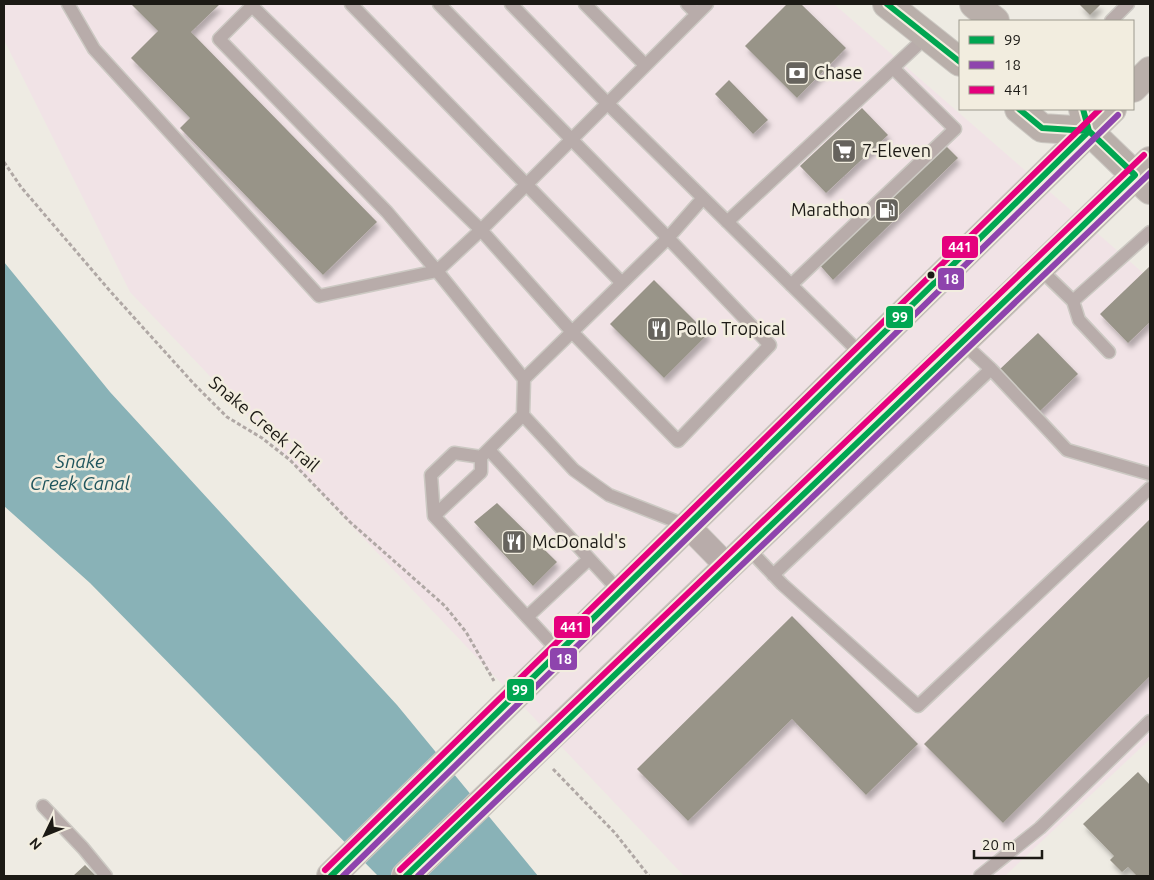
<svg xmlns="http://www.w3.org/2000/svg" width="1154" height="880" font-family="Ubuntu,sans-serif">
	<defs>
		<filter id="shadow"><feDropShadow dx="3" dy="5.5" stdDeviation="2.5" flood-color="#0004"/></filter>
	</defs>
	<rect width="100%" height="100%" fill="#eeebe3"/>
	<!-- commercial -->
	<path fill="#f1e3e6" d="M4,4H834L1150,279V739L1005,876H684L130,292L4,40Z"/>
	<!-- water -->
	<path fill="#89b2b7" d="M4,262L110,392L397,705L538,876H378L90,583L4,506Z"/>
	<!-- building -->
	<path fill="#989488" filter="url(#shadow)" d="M131,4H220L191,32L377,222L323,275L180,128L190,118L131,58L158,31Z
		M787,4H801L846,48L797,98L745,46Z
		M1079,4H1101L1090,15Z
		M729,80L768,120L753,134L715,94Z
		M862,108L888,135L826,193L800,166Z
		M941,141L958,158L833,280L817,262Z
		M1150,266V322L1128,343L1100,314Z
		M654,280L708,334L664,378L610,324Z
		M1038,333L1078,374L1039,412L998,371Z
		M497,503L557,562L533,586L474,522Z
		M1150,519V676L1003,823L924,744Z
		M792,616L918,744L866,795L792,719L688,821L637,769Z
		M1138,772L1150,785V876H1137L1128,867L1122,872L1110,860L1114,856L1083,824Z
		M85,865L96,876H73Z"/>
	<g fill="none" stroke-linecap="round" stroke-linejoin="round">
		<defs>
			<path id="service" d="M68,4L94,49L319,296L437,271L387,212L219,39L254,4
				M351,4L622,283
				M439,4L668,238L524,379
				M511,4L607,103L862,355
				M585,4L645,65
				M687,4L697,14
				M252,6L481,230L572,332L678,441L770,345L668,238L703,198
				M1111,21L1128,4
				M727,222L927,36
				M1040,269L1073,301L1079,320L1109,352
				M791,285L955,129L893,68
				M1073,301L1150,232
				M963,343L991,369L1067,450L1150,474
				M489,450L620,592
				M481,457L454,453L431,475L434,516L560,653
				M434,516L481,472V457L523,415
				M688,526L609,495L574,470L523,415L524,379L437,271L481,230L707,4
				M747,547L782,584L918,706L1150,488
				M773,575L991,369
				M527,617L589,559
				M43,806L83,848L106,876
				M980,876L1040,828L1150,721"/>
			<path id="minor" d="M688,526L727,566"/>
			<path id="primary" d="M887,4L960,62
				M974,4L995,21
				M1133,88L1150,71
				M1019,109L1042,128L1089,131
				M1083,109L1089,131L1150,190
				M331,876L1112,109
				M406,876C652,636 904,401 1150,161"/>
		</defs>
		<!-- service casing -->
		<use href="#service" stroke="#ccc9c3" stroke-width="15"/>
		<!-- minor casing -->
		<use href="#minor" stroke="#ccc9c3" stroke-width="26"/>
		<!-- primary casing -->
		<use href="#primary" stroke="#ccc9c3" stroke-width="30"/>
		<!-- path -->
		<path stroke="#b0a8a5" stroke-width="3" stroke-dasharray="4 2.5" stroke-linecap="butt" d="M4,162L21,187L110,291L194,384L227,417L262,438L290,460L350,522L445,606L466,632L494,681
			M553,769L615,833L649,876"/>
		<!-- service -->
		<use href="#service" stroke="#b8acaa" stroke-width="12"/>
		<!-- minor -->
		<use href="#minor" stroke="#b8acaa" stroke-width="24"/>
		<!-- primary -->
		<use href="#primary" stroke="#b9afaa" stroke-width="28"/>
		<defs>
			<path id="bus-1" d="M887,4L960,62
				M1019,109L1042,128L1089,131
				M331,876L1089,131
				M406,876C648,641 894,410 1135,175L1089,131L1083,109"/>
			<path id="bus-2" d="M343,876L1118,115
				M418,876L1150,173"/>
			<path id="bus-3" d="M325,870L1100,109
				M400,870L1144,155"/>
		</defs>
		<!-- bus-1 casing -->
		<use href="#bus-1" stroke="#f2eddf" stroke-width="10"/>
		<!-- bus-2 casing -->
		<use href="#bus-2" stroke="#f2eddf" stroke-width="10"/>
		<!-- bus-3 casing -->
		<use href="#bus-3" stroke="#f2eddf" stroke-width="10"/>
		<!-- bus-1 -->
		<use href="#bus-1" stroke="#00a651" stroke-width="6"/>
		<!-- bus-2 -->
		<use href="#bus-2" stroke="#8e44ad" stroke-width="6"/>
		<!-- bus-3 -->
		<use href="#bus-3" stroke="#e5007d" stroke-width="6"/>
	</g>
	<!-- icons -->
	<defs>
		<symbol id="bank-square" viewBox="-11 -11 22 22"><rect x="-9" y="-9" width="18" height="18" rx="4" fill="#66635d" stroke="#f2eddf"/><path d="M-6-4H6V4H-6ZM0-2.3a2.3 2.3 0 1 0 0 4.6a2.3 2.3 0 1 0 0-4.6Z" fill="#fff"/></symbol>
		<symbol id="supermarket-square" viewBox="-11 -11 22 22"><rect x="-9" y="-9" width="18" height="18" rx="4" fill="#66635d" stroke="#f2eddf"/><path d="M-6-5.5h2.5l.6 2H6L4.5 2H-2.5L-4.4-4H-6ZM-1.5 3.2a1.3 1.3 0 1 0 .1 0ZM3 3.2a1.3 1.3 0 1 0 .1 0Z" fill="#fff"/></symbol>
		<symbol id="fuel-square" viewBox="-11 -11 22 22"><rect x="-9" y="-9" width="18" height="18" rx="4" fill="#66635d" stroke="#f2eddf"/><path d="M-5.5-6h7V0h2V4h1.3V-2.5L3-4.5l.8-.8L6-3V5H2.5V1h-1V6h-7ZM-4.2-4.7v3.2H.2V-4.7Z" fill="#fff"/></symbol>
		<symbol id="restaurant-square" viewBox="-11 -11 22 22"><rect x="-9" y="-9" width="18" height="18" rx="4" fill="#66635d" stroke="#f2eddf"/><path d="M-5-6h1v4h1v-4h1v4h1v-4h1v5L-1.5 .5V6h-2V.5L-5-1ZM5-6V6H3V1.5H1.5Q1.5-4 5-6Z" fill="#fff"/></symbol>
	</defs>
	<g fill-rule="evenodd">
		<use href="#bank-square" x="783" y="59" width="28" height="28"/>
		<use href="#supermarket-square" x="830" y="137" width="28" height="28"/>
		<use href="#fuel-square" x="873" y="196" width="28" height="28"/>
		<use href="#restaurant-square" x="645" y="315" width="28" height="28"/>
		<use href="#restaurant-square" x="500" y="528" width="28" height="28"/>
	</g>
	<!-- markers -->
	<circle fill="#1c1a15" stroke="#f2eddf" stroke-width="2" cx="931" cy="275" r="4.5"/>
	<g text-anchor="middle" stroke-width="5" stroke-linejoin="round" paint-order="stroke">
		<!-- poi labels -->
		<g font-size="18" fill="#1c1a15" stroke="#f2eddf" text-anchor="start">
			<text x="814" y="79">Chase</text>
			<text x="862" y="157">7-Eleven</text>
			<text x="870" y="216" text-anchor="end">Marathon</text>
			<text x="676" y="335">Pollo Tropical</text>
			<text x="532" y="548">McDonald's</text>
		</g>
		<!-- street labels -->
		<g font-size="18" fill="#1c1a15" stroke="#f2eddf">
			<text transform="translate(264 424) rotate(40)" y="6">Snake Creek Trail</text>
		</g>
		<!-- water labels -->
		<g font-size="19" font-style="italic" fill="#20555d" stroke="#f2eddf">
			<text x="80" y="468">Snake<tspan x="80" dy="22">Creek Canal</tspan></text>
		</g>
	</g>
	<g stroke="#f2eddf" stroke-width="2">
		<rect x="941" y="235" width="38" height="24" rx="5" fill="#e5007d"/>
		<rect x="937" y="267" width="28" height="24" rx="5" fill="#8e44ad"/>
		<rect x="885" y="305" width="29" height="24" rx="5" fill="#00a651"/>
		<rect x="553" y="615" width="38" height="24" rx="5" fill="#e5007d"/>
		<rect x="549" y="647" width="29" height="24" rx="5" fill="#8e44ad"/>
		<rect x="506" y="678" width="29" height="24" rx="5" fill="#00a651"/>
	</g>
	<g font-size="14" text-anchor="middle" font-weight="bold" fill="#fff">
		<text x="960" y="252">441</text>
		<text x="951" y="284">18</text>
		<text x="900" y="322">99</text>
		<text x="572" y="632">441</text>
		<text x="564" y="664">18</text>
		<text x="520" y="695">99</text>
	</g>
	<!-- border -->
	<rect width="1154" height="880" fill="none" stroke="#1c1a15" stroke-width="10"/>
	<!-- legend -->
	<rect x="959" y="20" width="175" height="90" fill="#f2eddf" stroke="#9c998e"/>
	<rect x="969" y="36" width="25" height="8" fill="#00a651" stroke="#9c998e"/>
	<text x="1004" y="45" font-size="15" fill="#1c1a15">99</text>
	<rect x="969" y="61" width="25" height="8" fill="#8e44ad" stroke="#9c998e"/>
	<text x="1004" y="70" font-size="15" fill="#1c1a15">18</text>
	<rect x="969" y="86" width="25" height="8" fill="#e5007d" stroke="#9c998e"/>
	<text x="1004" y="95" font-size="15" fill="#1c1a15">441</text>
	<!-- north arrow -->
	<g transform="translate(45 835) rotate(227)" stroke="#f2eddf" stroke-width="4" paint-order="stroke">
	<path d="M0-4L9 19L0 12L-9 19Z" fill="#1c1a15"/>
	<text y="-8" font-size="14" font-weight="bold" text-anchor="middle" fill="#1c1a15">N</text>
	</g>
	<!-- scale -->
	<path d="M974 850v8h68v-8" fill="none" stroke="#1c1a15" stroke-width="2.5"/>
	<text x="982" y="850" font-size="15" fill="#1c1a15" stroke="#f2eddf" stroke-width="4" paint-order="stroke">20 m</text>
</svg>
